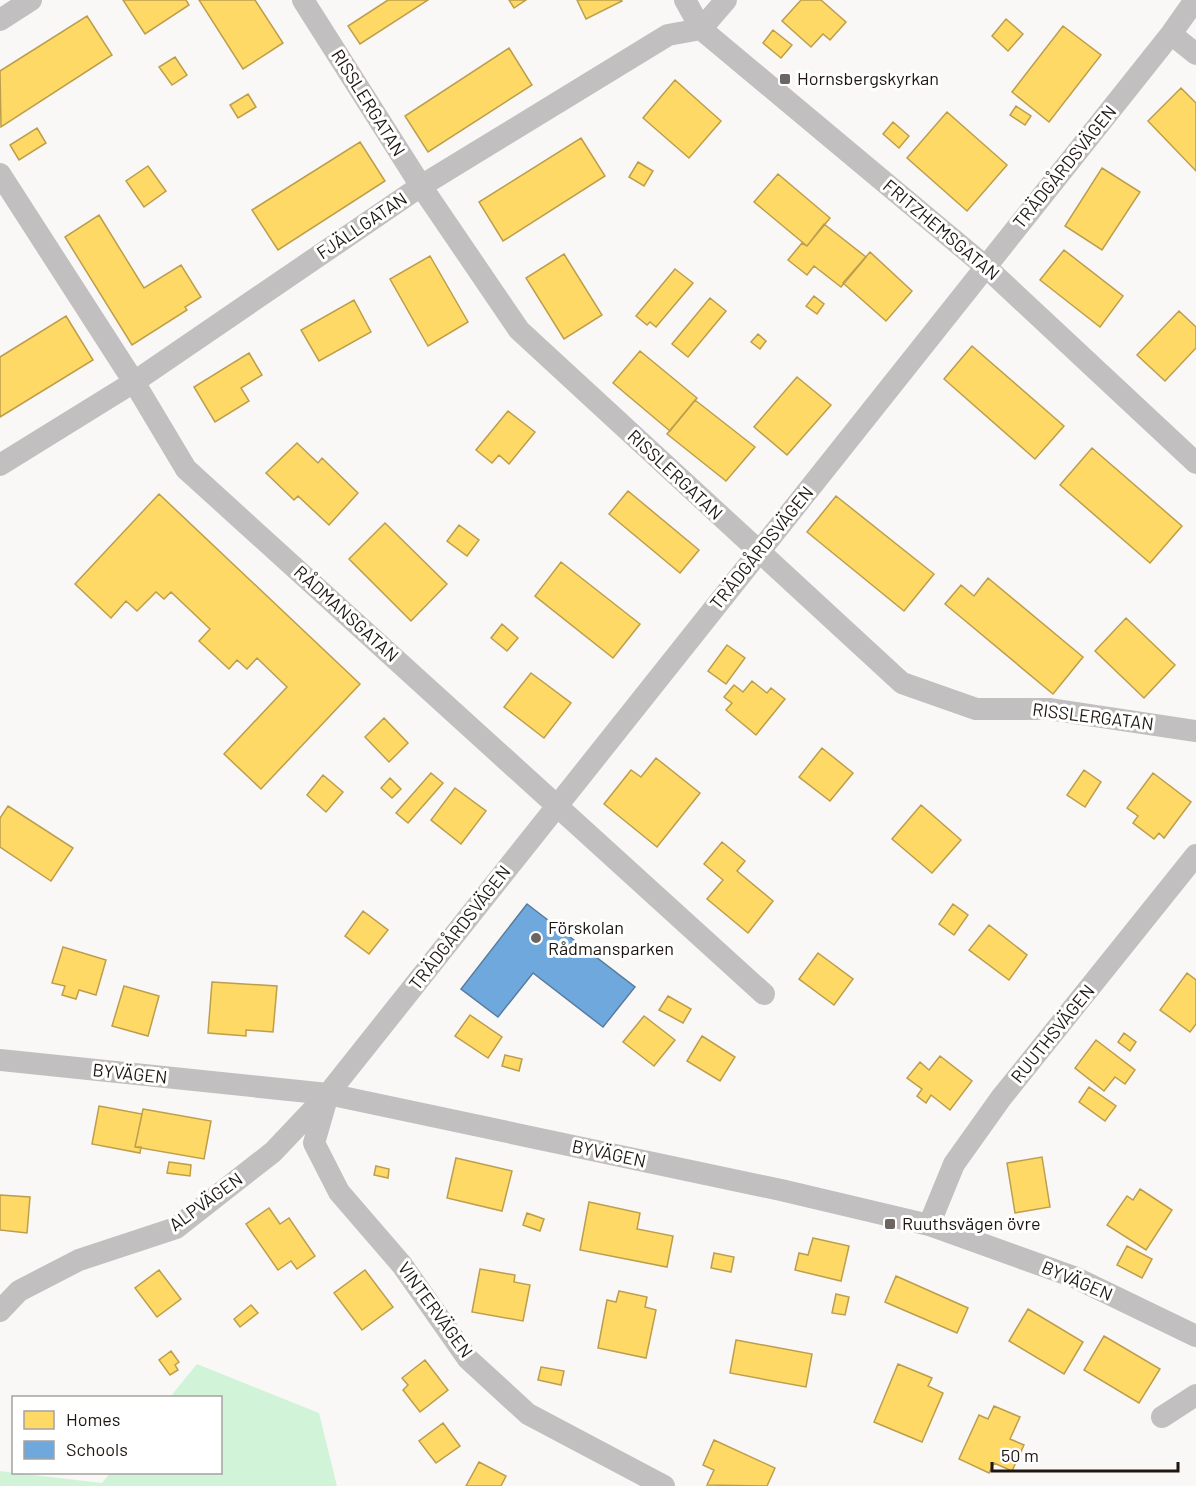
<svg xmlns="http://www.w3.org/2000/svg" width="1196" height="1486" font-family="Barlow,sans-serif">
	<rect width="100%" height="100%" fill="#faf8f6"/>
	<!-- green -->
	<path fill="#d1f4d9" d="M197,1364L319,1413L337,1486H0V1471L102,1483L110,1473L220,1472V1398L170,1397Z"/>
	<!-- homes -->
	<path fill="#ffd966" stroke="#bc9e4c" stroke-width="1.5" d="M123,0H186L189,5L145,34Z
		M199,0H255L283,43L243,69Z
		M388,0H428L360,44L348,26Z
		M509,0H526L514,8Z
		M577,0H621L622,1L586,19Z
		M801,0H821L846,22L830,40L823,34L811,47L782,21Z
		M87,16L112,55L1,127L0,71Z
		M1006,19L1023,34L1008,51L992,36Z
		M1063,26L1101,55L1049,122L1012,92Z
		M773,30L792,45L781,58L763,43Z
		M509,48L532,85L428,152L405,116Z
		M175,57L187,75L172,85L159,67Z
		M675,80L721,121L689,158L643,118Z
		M1181,88L1196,103V171L1148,121Z
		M248,94L256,107L238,118L230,105Z
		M1016,106L1031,116L1025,125L1010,115Z
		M947,112L1007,165L967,211L907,158Z
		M893,122L909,136L899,148L883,134Z
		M37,128L46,143L19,160L10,145Z
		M581,138L605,176L503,241L479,202Z
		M360,142L385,181L278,250L252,210Z
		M638,162L653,171L644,186L629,177Z
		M148,166L166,191L144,207L126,181Z
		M1102,168L1140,192L1102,250L1065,226Z
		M778,174L830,218L807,246L754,202Z
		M99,215L144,288L181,265L201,297L185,307L187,310L132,345L65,237Z
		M824,224L866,257L841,287L814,266L807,275L788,260L802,243L807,246Z
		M1064,250L1123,296L1100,327L1040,280Z
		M870,252L912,291L886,321L843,283Z
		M564,254L602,315L564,339L526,278Z
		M430,256L468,322L428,346L390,279Z
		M675,269L693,283L656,327L650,322L647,325L636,316Z
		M814,296L824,304L817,314L806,306Z
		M710,298L726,311L688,357L672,344Z
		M354,300L371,332L319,361L301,330Z
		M1179,311L1196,327V348L1165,381L1137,355Z
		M66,316L93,360L0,417V357Z
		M758,334L766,341L760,349L751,342Z
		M972,346L1064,426L1035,459L944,379Z
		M640,351L697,398L670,431L613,383Z
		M249,353L262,375L241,388L249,401L215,422L194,387Z
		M797,377L831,405L787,455L754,427Z
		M695,400L755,447L726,481L667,434Z
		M508,411L535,432L509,464L499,455L492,463L476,450Z
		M297,443L318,463L322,458L358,493L329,525L298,496L294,500L266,473Z
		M1092,448L1182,526L1150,563L1060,485Z
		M628,491L699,550L680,573L609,514Z
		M159,494L360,684L261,789L224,754L287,687L257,658L247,669L237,660L229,669L199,641L210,629L171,592L164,599L156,592L137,611L126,601L111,618L75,584Z
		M836,496L934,574L904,611L807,532Z
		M385,523L447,584L411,621L349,559Z
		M459,525L479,540L467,556L447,541Z
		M561,562L640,624L613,658L535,596Z
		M988,578L1083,657L1053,694L945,604L961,585L974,596Z
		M1126,618L1175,665L1144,698L1095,651Z
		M502,624L518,638L507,651L491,638Z
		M727,645L745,658L726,684L708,671Z
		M531,673L571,703L544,738L504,707Z
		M752,681L767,693L771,688L785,699L756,735L726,710L732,703L724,697L734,685L743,692Z
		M384,718L408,743L389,762L365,737Z
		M822,748L853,773L830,801L799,777Z
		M656,758L700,793L657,847L604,804L631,770L641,777Z
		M1084,770L1101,782L1085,807L1067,795Z
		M431,773L443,783L408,823L396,813Z
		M1153,773L1191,802L1164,838L1159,833L1154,839L1133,823L1138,816L1127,808Z
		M323,775L343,792L326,812L307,795Z
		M390,778L401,789L392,798L381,788Z
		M455,788L486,811L461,844L431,820Z
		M921,805L961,840L932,873L892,839Z
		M8,806L73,848L51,881L0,847V818Z
		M722,842L745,861L737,871L773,901L748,933L707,899L723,880L704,864Z
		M953,904L968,915L954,935L939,924Z
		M363,911L388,930L369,954L345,936Z
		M989,925L1027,955L1009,980L969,950Z
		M63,947L106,960L96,995L79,990L76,999L62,995L65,986L52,983Z
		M818,953L853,979L834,1005L799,979Z
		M1187,973L1196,980V1024L1190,1032L1160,1010Z
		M212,982L277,986L273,1032L246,1030V1036L208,1033Z
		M124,986L159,996L148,1036L112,1026Z
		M668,996L691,1009L683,1023L659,1010Z
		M470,1015L502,1037L488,1058L455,1036Z
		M644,1016L675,1040L654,1066L623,1042Z
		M1124,1033L1136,1042L1130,1051L1118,1042Z
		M702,1036L735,1057L720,1081L687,1061Z
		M1096,1040L1135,1070L1125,1084L1115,1077L1104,1091L1075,1068Z
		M505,1055L522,1059L519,1071L502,1066Z
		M940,1056L972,1081L950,1110L931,1095L926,1103L917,1096L922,1089L907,1078L920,1062L929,1070Z
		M1089,1087L1116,1106L1105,1121L1079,1102Z
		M99,1106L142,1114L135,1147H141L140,1153L92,1144Z
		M143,1109L211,1121L204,1159L135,1147Z
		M1042,1157L1050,1207L1015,1213L1007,1163Z
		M456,1158L512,1171L502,1211L447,1198Z
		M169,1162L191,1165L190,1176L167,1173Z
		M376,1166L389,1169L388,1178L374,1175Z
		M1140,1189L1172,1210L1146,1250L1107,1225L1127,1196L1133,1200Z
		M0,1195L30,1197L27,1233L0,1230Z
		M589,1202L640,1213L637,1229L673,1236L667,1267L580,1250Z
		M269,1208L280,1224L289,1218L315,1256L297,1269L291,1261L278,1270L246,1224Z
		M527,1213L544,1219L540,1231L523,1225Z
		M813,1238L849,1246L841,1281L795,1270L799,1253L808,1255Z
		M1127,1246L1152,1259L1142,1278L1117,1265Z
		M714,1253L734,1257L731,1272L711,1268Z
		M480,1269L515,1275L514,1282L530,1285L523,1321L472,1312Z
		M159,1270L181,1299L157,1317L135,1288Z
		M365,1270L393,1307L362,1330L334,1293Z
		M896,1276L968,1308L957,1333L885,1302Z
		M619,1291L647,1297L645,1307L656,1310L646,1358L598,1348L607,1300L616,1302Z
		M836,1294L849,1297L845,1315L832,1313Z
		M251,1305L258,1313L240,1327L234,1319Z
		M1028,1309L1083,1342L1064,1374L1009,1341Z
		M1104,1336L1160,1369L1139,1403L1084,1370Z
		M736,1340L812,1354L806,1387L730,1373Z
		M171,1351L179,1362L175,1365L178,1370L170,1375L159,1360Z
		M425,1360L448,1390L420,1412L403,1390L408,1385L402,1378Z
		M898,1364L932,1378L928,1386L943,1393L922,1442L874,1422Z
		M541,1367L564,1371L561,1385L538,1380Z
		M994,1406L1020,1417L1010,1439L1024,1445L1012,1471L994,1463L989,1473L959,1459L979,1415L988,1419Z
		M443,1423L460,1446L436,1463L419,1441Z
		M714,1440L775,1468L767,1486L707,1485L714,1470L703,1465Z
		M479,1462L506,1476L501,1486H466Z"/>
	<!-- schools -->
	<path fill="#6fa8dc" stroke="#577c9f" stroke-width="1.5" d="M527,904L635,987L603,1027L533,973L498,1017L461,989Z"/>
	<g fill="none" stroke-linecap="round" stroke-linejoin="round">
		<!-- street -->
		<path stroke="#c2bfc0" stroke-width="22" d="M303,0L421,186L519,330L902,683L976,709H1049L1196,731
			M685,0L701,29L986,267L1196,463
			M0,20L31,0
			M1171,34L1196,54
			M0,174L134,382L186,469L764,994
			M0,465L134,382L421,186L668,35L701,29L726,0
			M0,1060L328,1094L781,1190L929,1225L1074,1277L1196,1336
			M327,1098L314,1143L339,1192L402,1265L468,1359L528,1414L664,1486
			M929,1225L954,1164L1001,1098L1196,855
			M0,1311L19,1291L79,1260L176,1228L273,1152L328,1094L1171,34L1195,0
			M1162,1417L1196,1395"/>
	</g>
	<!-- markers -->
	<g fill="#6c6561" stroke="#fff" stroke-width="2">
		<rect x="779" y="73" width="12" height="12" rx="3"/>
		<circle cx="536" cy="938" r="6"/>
		<rect x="884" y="1218" width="12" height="12" rx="3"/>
	</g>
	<g text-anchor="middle" stroke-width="6" stroke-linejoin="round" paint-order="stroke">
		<!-- poi labels -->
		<g font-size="18" fill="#1f1611" stroke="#fff" text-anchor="start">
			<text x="797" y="85">Hornsbergskyrkan</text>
			<text x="548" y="934">Förskolan<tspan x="548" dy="21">Rådmansparken</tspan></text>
			<text x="902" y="1230">Ruuthsvägen övre</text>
		</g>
		<!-- street labels -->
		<g font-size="18" fill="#1f1611" stroke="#fff">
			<text transform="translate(368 103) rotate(58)" y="6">RISSLERGATAN</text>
			<text transform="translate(1065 167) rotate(-51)" y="6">TRÄDGÅRDSVÄGEN</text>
			<text transform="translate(362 226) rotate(-34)" y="6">FJÄLLGATAN</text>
			<text transform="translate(941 230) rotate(40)" y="6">FRITZHEMSGATAN</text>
			<text transform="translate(675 475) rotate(43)" y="6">RISSLERGATAN</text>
			<text transform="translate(762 548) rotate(-51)" y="6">TRÄDGÅRDSVÄGEN</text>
			<text transform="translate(346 614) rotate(42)" y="6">RÅDMANSGATAN</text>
			<text transform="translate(1093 717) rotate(7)" y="6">RISSLERGATAN</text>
			<text transform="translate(460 928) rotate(-52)" y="6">TRÄDGÅRDSVÄGEN</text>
			<text transform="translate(1053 1034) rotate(-51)" y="6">RUUTHSVÄGEN</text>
			<text transform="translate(130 1074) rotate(6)" y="6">BYVÄGEN</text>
			<text transform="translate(609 1154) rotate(12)" y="6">BYVÄGEN</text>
			<text transform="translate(206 1202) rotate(-36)" y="6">ALPVÄGEN</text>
			<text transform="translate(1077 1281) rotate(23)" y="6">BYVÄGEN</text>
			<text transform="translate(435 1310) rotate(54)" y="6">VINTERVÄGEN</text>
		</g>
	</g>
	<!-- legend -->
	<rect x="12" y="1396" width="210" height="78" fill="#ffffff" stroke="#a5a2a0" stroke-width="1.5"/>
	<rect x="24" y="1411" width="30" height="18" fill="#ffd966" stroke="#a5a2a0" stroke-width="1.5"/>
	<text x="66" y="1426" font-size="18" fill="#1f1611">Homes</text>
	<rect x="24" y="1441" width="30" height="18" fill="#6fa8dc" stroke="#a5a2a0" stroke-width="1.5"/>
	<text x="66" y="1456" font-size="18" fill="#1f1611">Schools</text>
	<!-- scale -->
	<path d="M992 1462v9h186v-9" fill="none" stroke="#1f1611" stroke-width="3"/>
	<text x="1001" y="1462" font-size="18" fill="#1f1611" stroke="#ffffff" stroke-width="4.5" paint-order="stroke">50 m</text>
</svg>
